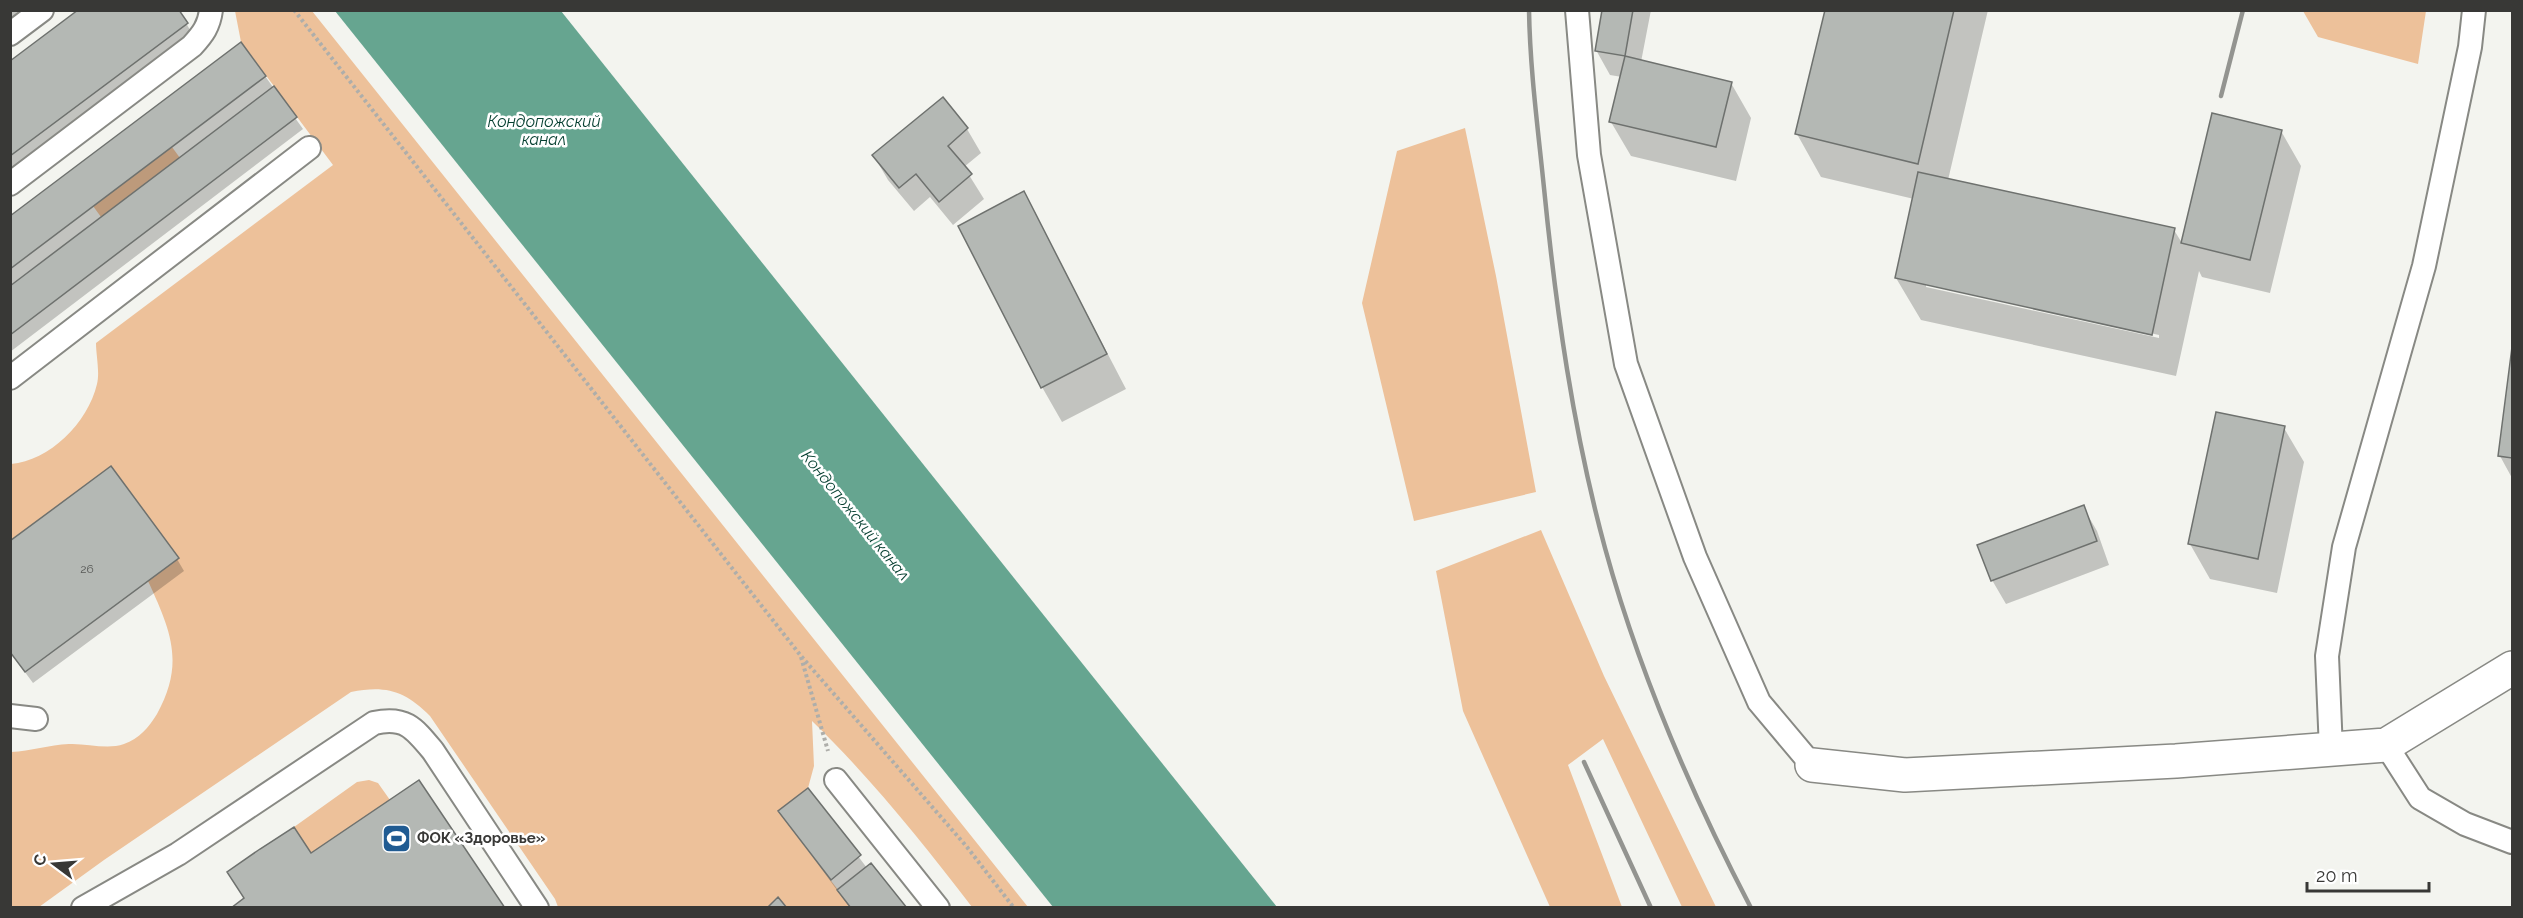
<svg xmlns="http://www.w3.org/2000/svg" width="2523" height="918" font-family="Raleway,sans-serif">
	<rect width="100%" height="100%" fill="#f3f4ef"/>
	<!-- green -->
	<path fill="#edc19a" d="M235,11H312L1028,907H972C922,842 871,778 812,721L814,766L808,788L778,811L851,907H787L778,898L767,908L558,907L555,899L430,716C405,691 386,685 351,692L104,860L39,907H11V752C31,751 49,745 69,744C86,743 107,750 124,744C139,739 149,727 157,714C185,663 171,631 148,581L178,558L11,541V464C49,461 88,423 97,384C100,372 96,355 96,343L333,165L241,42Z
		M2303,11H2426L2418,64L2318,37Z
		M1465,128L1496,276L1536,492L1414,521L1362,303L1397,151Z
		M172,147L180,158L101,217L93,206Z
		M1541,530L1604,676L1716,907H1682L1603,739L1568,765L1622,907H1550L1463,711L1436,571Z
		M369,780L378,783L390,800L311,853L294,827L357,782Z"/>
	<!-- water -->
	<path fill="#66a590" d="M335,11H561L1277,907H1053Z"/>
	<!-- shadow -->
	<path fill="#0003" fill-rule="evenodd" d="M10,10H24L10,20Z
		M1604,10H1651L1641,62L1731,83L1751,118L1736,181L1631,156L1611,122L1622,77L1610,75L1596,50Z
		M1826,10H1988L1948,180L2174,230L2182,243L2213,115L2281,131L2301,166L2270,293L2202,277L2199,271L2176,376L1921,320L1896,278L1914,199L1821,177L1797,134ZM1926,284L2159,335V338L1926,287Z
		M186,23L193,35L10,173V63Z
		M265,76L303,129L10,352V217Z
		M942,99L967,129L981,153L964,167L984,199L953,225L930,197L914,211L888,180L874,156Z
		M1024,193L1126,389L1062,422L1042,387Z
		M2512,358V478L2500,456Z
		M2284,428L2304,462L2277,593L2210,579L2190,544Z
		M2083,507L2097,531L2109,565L2006,604L1992,580Z
		M177,559L184,571L33,683L10,652Z
		M808,790L867,868L905,908H850L780,812Z"/>
	<!-- building -->
	<path fill="#b4b8b4" stroke="#6e716e" stroke-width="1.5" d="M78,10H179L188,23L10,156V61Z
		M1602,10H1633L1625,56L1595,51Z
		M1825,10H1954L1918,164L1795,134Z
		M241,42L266,76L10,269V216Z
		M1625,56L1732,82L1716,147L1609,122Z
		M274,86L297,117L10,335V286Z
		M943,97L968,128L948,146L972,174L939,202L916,174L899,188L872,155Z
		M2212,113L2282,130L2250,260L2181,243Z
		M1918,172L2175,228L2152,335L1895,278Z
		M1024,191L1107,354L1041,388L958,226Z
		M2512,347V458L2498,456Z
		M2216,412L2285,426L2258,559L2188,544Z
		M111,466L179,558L25,672L10,652V541Z
		M2084,505L2097,541L1991,581L1977,545Z
		M419,780L505,908H231L244,898L227,872L260,849L294,827L311,853Z
		M808,788L861,855L831,880L778,811Z
		M871,863L907,908H851L837,890Z
		M778,897L787,908H767Z"/>
	<g fill="none" stroke-linecap="round" stroke-linejoin="round">
		<defs>
			<path id="service" d="M1577,10L1589,155L1626,364L1695,557L1759,702L1812,765
				M10,34L42,10
				M10,184L192,46C203,34 209,26 211,10
				M10,378L309,148
				M10,716L36,719
				M2386,745L2420,798L2465,824L2512,842
				M2331,750L2327,656L2344,547L2424,266L2470,47L2474,10
				M836,780L938,908
				M83,908L178,854L374,723C405,716 414,728 433,751L537,908"/>
			<path id="minor" d="M1812,765L1905,775L2176,761L2386,745L2512,668"/>
		</defs>
		<!-- service casing -->
		<use href="#service" stroke="#888984" stroke-width="26"/>
		<!-- minor casing -->
		<use href="#minor" stroke="#888984" stroke-width="36"/>
		<!-- path -->
		<path stroke="#aeaeaa" stroke-width="4" stroke-dasharray="3 3" stroke-linecap="butt" d="M294,10L801,656L967,847L1014,908
			M801,657L828,751"/>
		<!-- service -->
		<use href="#service" stroke="#fff" stroke-width="22"/>
		<!-- minor -->
		<use href="#minor" stroke="#fff" stroke-width="33"/>
		<!-- rail -->
		<path stroke="#939490" stroke-width="4.5" d="M1529,10C1530,70 1538,129 1544,188C1556,309 1573,430 1605,548C1639,672 1691,793 1751,908
			M2221,96L2243,10
			M1584,762L1651,908"/>
	</g>
	<!-- icons -->
	<defs>
		<symbol id="stadium-square" viewBox="-11 -11 22 22"><rect x="-9" y="-9" width="18" height="18" rx="4" fill="#205b92" stroke="#fff"/><path d="M0-5a6.5 5 0 1 0 0 10a6.5 5 0 1 0 0-10ZM-3.5-1.8h7v3.6h-7Z" fill="#fff"/></symbol>
	</defs>
	<g fill-rule="evenodd">
		<use href="#stadium-square" x="380" y="822" width="33" height="33"/>
	</g>
	<g text-anchor="middle" stroke-width="5" stroke-linejoin="round" paint-order="stroke">
		<!-- number labels -->
		<g font-size="12" fill="#575856">
			<text x="87" y="573">26</text>
		</g>
		<!-- poi labels -->
		<g font-size="15" font-weight="bold" fill="#383836" stroke="#fff" text-anchor="start">
			<text x="417" y="843">ФОК «Здоровье»</text>
		</g>
		<!-- water labels -->
		<g font-size="16" font-style="italic" fill="#043e2f" stroke="#fff">
			<text x="544" y="127">Кондопожский<tspan x="544" dy="18">канал</tspan></text>
			<text transform="translate(856 515) rotate(51)" y="6">Кондопожский канал</text>
		</g>
	</g>
	<!-- border -->
	<rect width="2523" height="918" fill="none" stroke="#383836" stroke-width="24"/>
	<!-- north arrow -->
	<g transform="translate(54 864) rotate(286)" stroke="#ffffff" stroke-width="4.5" paint-order="stroke">
	<path d="M0-4.5L10 22L0 15L-10 22Z" fill="#383836"/>
	<text y="-9" font-size="16" font-weight="bold" text-anchor="middle" fill="#383836">С</text>
	</g>
	<!-- scale -->
	<path d="M2307 882v9h122v-9" fill="none" stroke="#383836" stroke-width="3"/>
	<text x="2316" y="882" font-size="18" fill="#383836" stroke="#ffffff" stroke-width="4.5" paint-order="stroke">20 m</text>
</svg>
